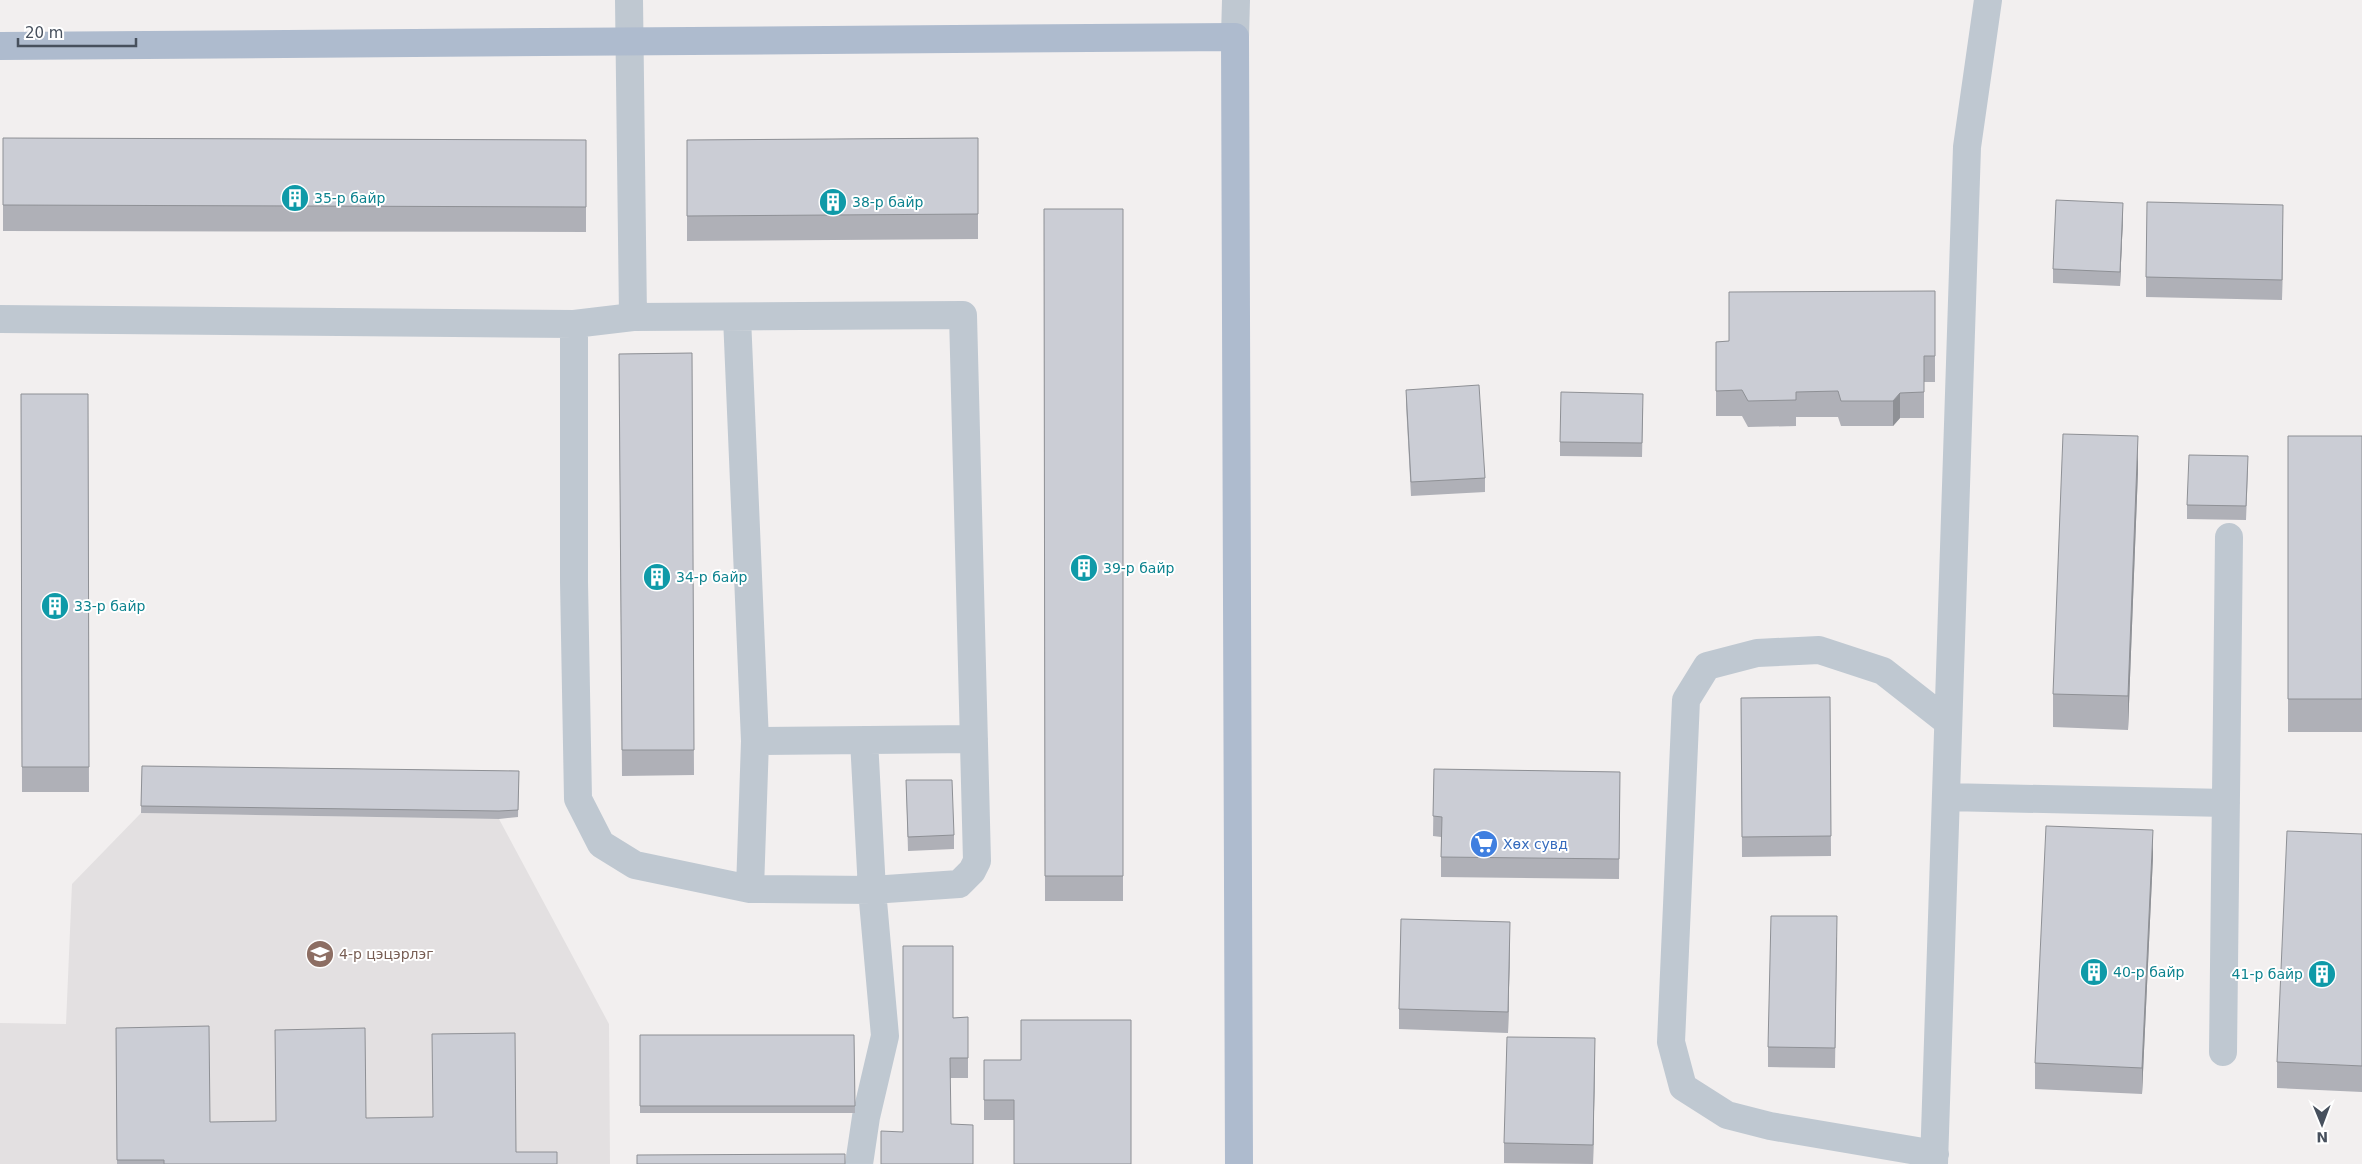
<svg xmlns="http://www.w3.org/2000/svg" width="2362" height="1164" font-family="'DejaVu Sans',sans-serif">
	<rect width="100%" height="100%" fill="#f2efef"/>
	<!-- education -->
	<path fill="#e3e0e1" d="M141,813L499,819L609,1024L610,1164H0V1023L66,1024L72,884Z"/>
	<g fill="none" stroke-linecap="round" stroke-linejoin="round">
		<!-- minor -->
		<path stroke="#bfc8d1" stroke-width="28" d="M629,0L633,317
			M1235,37L1236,0
			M737,317L755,741L750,889L872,890L885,1036L866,1117L859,1164
			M0,319L574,324L633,317L963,315L977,861L972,871L959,884L872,890L864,740
			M574,324V582L578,799L601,844L635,865L750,889
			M755,741L974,739
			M1946,797L2226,803
			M2223,1052L2229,537
			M1935,1154L1770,1126L1727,1115L1683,1087L1671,1042L1686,700L1707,666L1757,653L1819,650L1883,671L1948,722
			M1934,1164L1967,147L1988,0"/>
		<!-- major -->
		<path stroke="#aebbce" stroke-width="28" d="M0,46L1235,37L1239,1164"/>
	</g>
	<!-- wall -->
	<path fill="#afb0b7" d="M3,138L586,140V232L3,231Z
		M978,138V239L687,241V140Z
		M1044,209H1123V901H1045Z
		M2123,217L2120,286L2053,283V269Z
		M2283,225L2282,300L2146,297V277Z
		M1935,291V382H1924V418H1900L1893,426H1841L1838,417H1796V426L1748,427L1742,416H1716V342L1729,341Z
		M692,353L694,775L622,776L619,354Z
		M1406,390L1485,478V492L1411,496L1406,404Z
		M21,394H88L89,792H22Z
		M1643,408L1642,457L1560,456V442Z
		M2288,436H2362V732H2288Z
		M2138,470L2128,730L2053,727V694Z
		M2248,470L2246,520L2187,519V505Z
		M1830,697L1831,856L1742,857L1741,698Z
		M142,766L519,771L518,817L499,819L141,813Z
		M1434,769L1620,772L1619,879L1441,877V837L1433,836Z
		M906,780L954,835V849L908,851Z
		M2362,834V1092L2277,1088V1062Z
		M2153,856L2142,1094L2035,1089V1063Z
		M1837,937L1835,1068L1768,1067V1047Z
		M1510,942L1508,1033L1399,1029V1009Z
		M968,1017V1078H951L903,1132L953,1018Z
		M1131,1020L1014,1120H984V1060H1021Z
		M116,1028L210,1122L276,1121L366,1118L516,1152L557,1164H117Z
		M640,1035H854L855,1113H640Z
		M1595,1059L1593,1164L1504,1163V1143Z"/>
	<!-- shaded-wall -->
	<path fill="#8e9095" d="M2123,203V217L2120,286V272Z
		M2283,205V225L2282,300V280Z
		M1900,393V418L1893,426V401Z
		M2138,436V470L2128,730V696Z
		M2153,830V856L2142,1094V1068Z
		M1510,922V942L1508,1033V1012Z
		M1595,1038V1059L1593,1164V1145Z"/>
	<!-- building -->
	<path fill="#cbcdd5" stroke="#8e9095" d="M3,138L586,140V207L3,205Z
		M978,138V214L687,216V140Z
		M2056,200L2123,203L2120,272L2053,269Z
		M2147,202L2283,205L2282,280L2146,277Z
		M1044,209H1123V876H1045Z
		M1935,291V356H1924V392L1900,393L1893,401H1841L1838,391L1796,392V400L1748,401L1742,390L1716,391V342L1729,341V292Z
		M692,353L694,750H622L619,354Z
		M1479,385L1485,478L1411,482L1406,390Z
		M1561,392L1643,394L1642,443L1560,442Z
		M21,394H88L89,767H22Z
		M2063,434L2138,436L2128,696L2053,694Z
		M2288,436H2362V699H2288Z
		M2189,455L2248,456L2246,506L2187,505Z
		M1830,697L1831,836L1742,837L1741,698Z
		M142,766L519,771L518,810L499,811L141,806Z
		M1434,769L1620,772L1619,859L1441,857L1442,817L1433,816Z
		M906,780H952L954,835L908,837Z
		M2046,826L2153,830L2142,1068L2035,1063Z
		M2287,831L2362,834V1066L2277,1062Z
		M1771,916H1837L1835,1048L1768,1047Z
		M1401,919L1510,922L1508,1012L1399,1009Z
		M903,946H953V1018L968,1017V1058H950L951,1124L973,1125V1164H881V1131L903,1132Z
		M1021,1020H1131V1164H1014V1100H984V1060H1021Z
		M209,1026L210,1122L276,1121L275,1030L365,1028L366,1118L433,1117L432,1034L515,1033L516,1152H557V1164H164V1160H117L116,1028Z
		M640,1035H854L855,1106H640Z
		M1507,1037L1595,1038L1593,1145L1504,1143Z
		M845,1154V1164H637V1155Z"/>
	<!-- icons -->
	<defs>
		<symbol id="building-disc" viewBox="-11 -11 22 22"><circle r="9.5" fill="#0f9aa8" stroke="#fff"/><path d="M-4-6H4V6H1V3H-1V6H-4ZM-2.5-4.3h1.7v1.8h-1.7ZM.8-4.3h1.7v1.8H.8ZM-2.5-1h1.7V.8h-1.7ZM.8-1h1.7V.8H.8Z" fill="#fff"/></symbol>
		<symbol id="supermarket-disc" viewBox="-11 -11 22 22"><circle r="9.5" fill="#3f7fe0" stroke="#fff"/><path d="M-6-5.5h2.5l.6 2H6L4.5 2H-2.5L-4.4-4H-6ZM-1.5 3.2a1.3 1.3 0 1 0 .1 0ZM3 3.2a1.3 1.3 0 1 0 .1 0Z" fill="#fff"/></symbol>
		<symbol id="school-disc" viewBox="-11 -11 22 22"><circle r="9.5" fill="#8d6e63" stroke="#fff"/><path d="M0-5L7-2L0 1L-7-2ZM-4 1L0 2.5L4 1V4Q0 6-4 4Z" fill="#fff"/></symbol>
	</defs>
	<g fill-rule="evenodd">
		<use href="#building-disc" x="279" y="182" width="32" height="32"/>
		<use href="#building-disc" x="817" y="186" width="32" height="32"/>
		<use href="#building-disc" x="1068" y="552" width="32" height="32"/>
		<use href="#building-disc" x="641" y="561" width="32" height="32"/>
		<use href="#building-disc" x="39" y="590" width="32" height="32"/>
		<use href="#supermarket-disc" x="1468" y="828" width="32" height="32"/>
		<use href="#school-disc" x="304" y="938" width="32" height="32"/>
		<use href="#building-disc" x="2078" y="956" width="32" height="32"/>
		<use href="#building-disc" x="2306" y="958" width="32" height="32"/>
	</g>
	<g text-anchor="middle" stroke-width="4" stroke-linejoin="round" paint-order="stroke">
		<!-- culture labels -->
		<g font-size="14" fill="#0d838f" stroke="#fff" text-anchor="start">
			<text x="314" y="203">35-р байр</text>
			<text x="852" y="207">38-р байр</text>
			<text x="1103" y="573">39-р байр</text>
			<text x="676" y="582">34-р байр</text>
			<text x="74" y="611">33-р байр</text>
			<text x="2113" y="977">40-р байр</text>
			<text x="2303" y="979" text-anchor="end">41-р байр</text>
		</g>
		<!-- shop labels -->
		<g font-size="14" fill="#366cbe" stroke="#fff" text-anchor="start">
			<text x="1503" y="849">Хөх сувд</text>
		</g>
		<!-- education labels -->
		<g font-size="14" fill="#785e54" stroke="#fff" text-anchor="start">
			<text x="339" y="959">4-р цэцэрлэг</text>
		</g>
	</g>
	<!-- north arrow -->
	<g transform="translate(2322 1124) rotate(179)" stroke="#ffffff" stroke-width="4" paint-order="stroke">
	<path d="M0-4L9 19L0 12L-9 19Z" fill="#47505d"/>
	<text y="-8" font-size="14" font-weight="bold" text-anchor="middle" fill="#47505d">N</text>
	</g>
	<!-- scale -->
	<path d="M18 38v8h118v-8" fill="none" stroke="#47505d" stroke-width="2.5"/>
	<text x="25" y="38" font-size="15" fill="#47505d" stroke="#ffffff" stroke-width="4" paint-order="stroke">20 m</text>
</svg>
